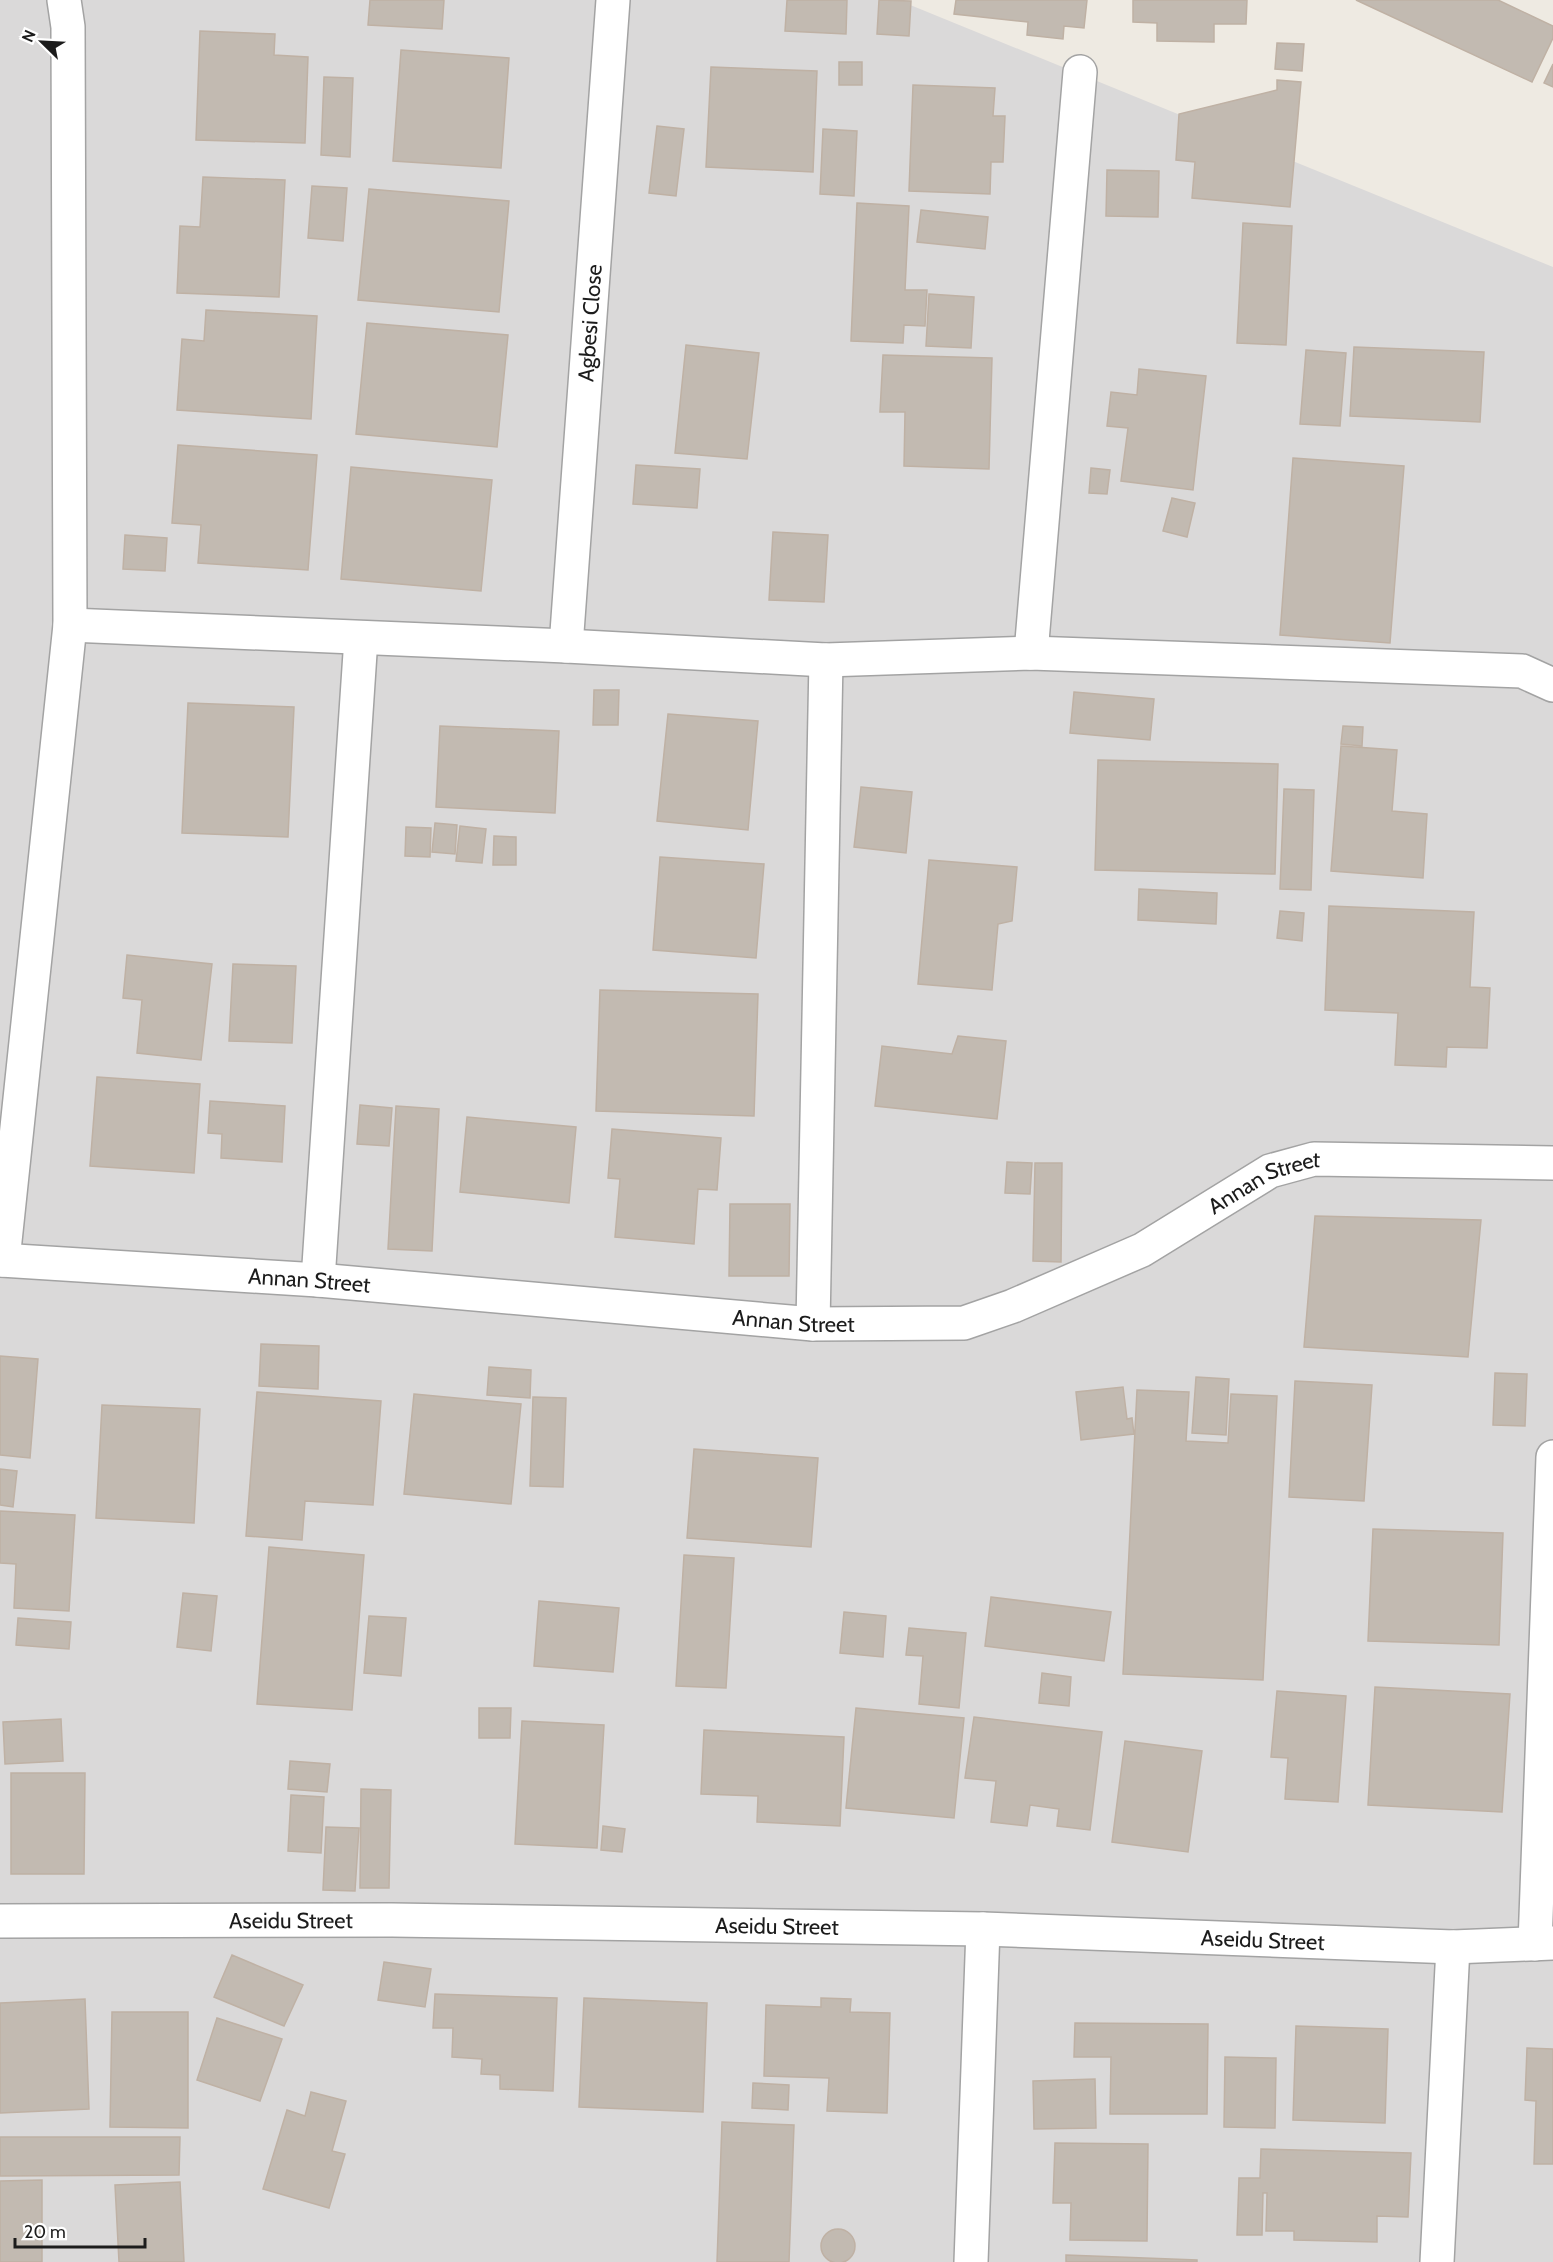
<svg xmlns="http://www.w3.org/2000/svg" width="1553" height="2262" font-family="Cabin,sans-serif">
	<rect width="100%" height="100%" fill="#eeeae2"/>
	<!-- residential -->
	<path fill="#dad9d9" d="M0,0H898L1553,267V2262H0Z"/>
	<!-- building -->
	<path fill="#c2bab1" stroke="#bfb1a4" stroke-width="1.5" d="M370,0H444L442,29L368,25Z
		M787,0H847L846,34L785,31Z
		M879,0L911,1L909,36L877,34Z
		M956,0H1087L1084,28L1064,26L1063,39L1027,35L1028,22L954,14Z
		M1133,0H1247L1246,24H1214V42L1157,41V23L1133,22Z
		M1356,0H1498L1553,26V38L1532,82Z
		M200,31L275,34L274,55L308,57L305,143L196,140Z
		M1277,43L1304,44L1302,71L1275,69Z
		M401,50L509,58L501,168L393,161Z
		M839,62H862V85H839Z
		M1553,64V87L1544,83Z
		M711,67L817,71L813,172L706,167Z
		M324,77L353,78L350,157L321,155Z
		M1277,80L1301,82L1290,207L1192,198L1195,162L1176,160L1179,114L1277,90Z
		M913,85L995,88L993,116H1005L1003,162H991L990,194L909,191Z
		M657,126L684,129L676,196L649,193Z
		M823,129L857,131L854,196L820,194Z
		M1107,170L1159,171L1158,217L1106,216Z
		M203,177L285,180L279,297L177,293L180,226L200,227Z
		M312,186L347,188L343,241L308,238Z
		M369,189L509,201L499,312L358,300Z
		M857,203L909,206L905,290H927L925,326L904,325L903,343L851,341Z
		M921,210L988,217L985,249L917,242Z
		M1243,223L1292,226L1286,345L1237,343Z
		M929,294L974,297L971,348L926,346Z
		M206,310L317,316L311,419L177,410L182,339L204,341Z
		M367,323L508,335L497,447L356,434Z
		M686,345L759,353L747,459L675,453Z
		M1354,347L1484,352L1480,422L1350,416Z
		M1306,350L1346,353L1340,426L1300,424Z
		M883,355L992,358L989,469L904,466L905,412H880Z
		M1139,369L1206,376L1193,490L1121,481L1128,428L1107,426L1111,392L1137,395Z
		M178,445L317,455L308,570L198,563L201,525L172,523Z
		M1293,458L1404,466L1390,643L1280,635Z
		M636,465L700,469L697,508L633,504Z
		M351,467L492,480L481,591L341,579Z
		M1091,468L1110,470L1107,494L1089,493Z
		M1172,498L1195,503L1187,537L1163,531Z
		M773,532L828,535L824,602L769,600Z
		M125,535L167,538L165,571L123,569Z
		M594,690H619L618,725H593Z
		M1074,692L1154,699L1150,740L1070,733Z
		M188,703L294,707L288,837L182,833Z
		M668,714L758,721L748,830L657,821Z
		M440,726L559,731L555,813L436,807Z
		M1343,726L1363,727L1362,746L1341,744Z
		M1341,746L1397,750L1392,811L1427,814L1423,878L1331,871Z
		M1098,760L1278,764L1275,874L1095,870Z
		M861,787L912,792L906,853L854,847Z
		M1284,789L1314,790L1311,890L1280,889Z
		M435,823L457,825L455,854L432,852Z
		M460,826L486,829L482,863L456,861Z
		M406,827L431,828L430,857L405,856Z
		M494,836L516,837V865H493Z
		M660,857L764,864L756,958L653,950Z
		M929,860L1017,867L1012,921L998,924L992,990L918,984Z
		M1139,889L1217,893L1216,924L1138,920Z
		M1329,906L1474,912L1470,987L1490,988L1487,1048L1447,1047L1446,1067L1395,1065L1398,1013L1325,1010Z
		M1280,911L1304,913L1302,941L1277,938Z
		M127,955L212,964L201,1060L137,1053L142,1000L123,998Z
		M233,964L296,966L292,1043L229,1041Z
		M600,990L758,994L754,1116L596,1111Z
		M958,1036L1006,1041L997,1119L875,1106L882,1046L952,1054Z
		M97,1077L200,1084L194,1173L90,1166Z
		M210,1101L285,1106L282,1162L221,1158L222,1134L208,1133Z
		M360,1105L392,1108L389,1146L357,1144Z
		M396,1106L439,1109L432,1251L388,1249Z
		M467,1117L576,1127L569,1203L460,1192Z
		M612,1129L721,1138L717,1190L698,1189L694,1244L615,1237L620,1179L608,1178Z
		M1007,1162L1032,1163L1030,1194L1005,1193Z
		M1035,1163H1062L1061,1262L1033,1261Z
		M730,1204H790L789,1276H729Z
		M1315,1216L1481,1220L1468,1357L1304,1347Z
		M261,1344L319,1346L318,1389L259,1386Z
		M0,1356L38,1359L30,1458L0,1455Z
		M489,1367L531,1370L530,1398L487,1395Z
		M1495,1373L1527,1374L1525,1426L1493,1425Z
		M1196,1377L1229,1379L1226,1435L1192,1433Z
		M1295,1381L1372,1385L1364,1501L1289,1497Z
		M1123,1387L1127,1419L1132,1418L1134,1434L1081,1440L1076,1392Z
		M1137,1390L1189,1392L1186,1441L1228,1443L1231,1394L1277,1396L1263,1680L1123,1674Z
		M257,1392L381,1401L373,1505L305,1501L302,1540L246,1536Z
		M414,1394L521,1404L511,1504L404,1494Z
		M533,1397L566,1398L563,1487L530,1486Z
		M102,1405L200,1409L194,1523L96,1518Z
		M694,1449L818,1458L811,1547L687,1538Z
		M0,1469L17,1471L13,1507L0,1505Z
		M0,1511L75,1515L69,1611L14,1608L16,1564L0,1563Z
		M1373,1529L1503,1533L1499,1645L1368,1641Z
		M269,1547L364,1555L352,1710L257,1704Z
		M684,1555L734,1558L726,1688L676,1686Z
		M183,1593L217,1596L211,1651L177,1647Z
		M991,1597L1111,1612L1104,1661L985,1646Z
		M539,1601L619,1608L613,1672L534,1666Z
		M844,1612L886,1616L883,1657L840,1653Z
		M369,1616L406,1618L401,1676L364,1673Z
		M18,1618L71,1622L69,1649L16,1645Z
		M909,1628L966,1633L959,1708L919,1704L923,1656L906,1655Z
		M1042,1673L1071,1677L1069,1706L1039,1703Z
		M1375,1687L1510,1694L1502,1812L1368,1805Z
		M1277,1691L1346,1696L1338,1802L1285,1799L1288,1758L1271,1757Z
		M479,1708H511L510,1738H479Z
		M856,1708L964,1718L954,1818L846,1808Z
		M974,1717L1102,1732L1090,1830L1057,1826L1059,1809L1030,1805L1027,1826L991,1822L996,1781L965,1778Z
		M61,1719L63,1761L5,1764L3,1722Z
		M522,1721L604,1725L597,1848L515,1844Z
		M704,1730L844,1737L840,1826L757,1822L758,1796L701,1794Z
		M1125,1741L1202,1751L1188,1852L1112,1842Z
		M290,1761L330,1764L327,1792L288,1789Z
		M11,1773H85L84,1874H11Z
		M361,1789L391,1790L389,1888H360Z
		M291,1795L324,1797L321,1853L288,1851Z
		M603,1826L625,1829L622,1852L601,1850Z
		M326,1827L359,1828L355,1891L323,1890Z
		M232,1955L303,1985L284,2026L214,1997Z
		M384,1962L431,1969L425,2007L378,2000Z
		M435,1994L557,1998L553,2091L500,2089V2075L481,2074L482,2059L452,2057L453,2028H433Z
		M584,1998L707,2003L703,2112L579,2107Z
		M821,1998L851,1999L850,2012L890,2013L887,2113L827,2111L829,2078L764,2076L766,2005L821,2007Z
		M85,1999L89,2109L0,2113V2003Z
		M112,2012H188V2128L110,2127Z
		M217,2018L282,2039L260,2101L197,2080Z
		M1075,2023L1208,2024L1207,2114H1110L1111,2057H1074Z
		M1296,2026L1388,2029L1385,2123L1293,2120Z
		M1527,2048L1553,2049V2164H1534L1536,2101L1525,2100Z
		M1225,2057L1276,2058L1275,2128L1224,2127Z
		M1095,2079L1096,2128L1034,2129L1033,2081Z
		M753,2083L789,2085L788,2110L752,2108Z
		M311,2092L346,2101L332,2151L345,2154L329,2208L263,2189L287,2110L305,2116Z
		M722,2122L794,2125L789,2262H717Z
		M0,2137H180L179,2175L0,2176Z
		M1055,2143L1148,2144L1147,2241L1070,2240L1071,2203H1053Z
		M1261,2149L1411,2153L1408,2217L1377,2216V2242L1294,2240V2231H1266L1267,2193H1263L1262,2235H1237L1239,2178H1260Z
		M42,2180V2262H0V2181Z
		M180,2182L184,2262H119L115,2185Z
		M821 2246a17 17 0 1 1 34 0a17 17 0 1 1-34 0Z
		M1066,2255L1197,2260V2262H1066Z"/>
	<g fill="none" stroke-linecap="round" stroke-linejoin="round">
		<defs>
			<g id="minor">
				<path d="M70,625L566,646L826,660L1031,653L1522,671L1553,685"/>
				<path id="s1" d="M566,646L613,0"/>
				<path d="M1031,653L1080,72"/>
				<path id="s2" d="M0,1260L318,1280L813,1324L964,1323L1013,1306L1142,1250L1270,1171L1314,1159L1553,1163"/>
				<path d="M3,1260L70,625L68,27L64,0"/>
				<path d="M318,1280L361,638"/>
				<path d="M813,1324L826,660"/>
				<path id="s3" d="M0,1921L392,1920L983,1929L1453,1947L1553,1943"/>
				<path d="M1535,1944L1553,1457"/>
				<path d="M971,2262L983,1929"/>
				<path d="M1437,2262L1453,1947"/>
			</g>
		</defs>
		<!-- minor casing -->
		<use href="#minor" stroke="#a3a3a3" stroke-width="36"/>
		<!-- minor -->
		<use href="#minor" stroke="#fff" stroke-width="33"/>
	</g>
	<g text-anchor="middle" stroke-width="6" stroke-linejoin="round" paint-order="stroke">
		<!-- street labels -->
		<g font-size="22" fill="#1c1c1c" stroke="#fff">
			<text dy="8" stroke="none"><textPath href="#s1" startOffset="324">Agbesi Close</textPath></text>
			<text dy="8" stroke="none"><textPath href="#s2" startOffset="1300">Annan Street</textPath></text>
			<text dy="8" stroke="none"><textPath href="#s2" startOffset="310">Annan Street</textPath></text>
			<text dy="8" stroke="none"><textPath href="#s2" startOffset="796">Annan Street</textPath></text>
			<text dy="8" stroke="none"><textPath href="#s3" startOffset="291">Aseidu Street</textPath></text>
			<text dy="8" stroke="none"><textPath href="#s3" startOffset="777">Aseidu Street</textPath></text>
			<text dy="8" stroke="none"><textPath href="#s3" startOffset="1263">Aseidu Street</textPath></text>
		</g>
	</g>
	<!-- north arrow -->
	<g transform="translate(42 42) rotate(294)" stroke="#ffffff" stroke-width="4.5" paint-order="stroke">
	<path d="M0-4.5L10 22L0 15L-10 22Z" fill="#1c1c1c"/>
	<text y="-9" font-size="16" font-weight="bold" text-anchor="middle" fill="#1c1c1c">N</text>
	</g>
	<!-- scale -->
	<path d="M15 2238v9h130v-9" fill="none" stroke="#1c1c1c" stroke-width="3"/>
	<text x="24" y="2238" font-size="18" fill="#1c1c1c" stroke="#ffffff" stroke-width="4.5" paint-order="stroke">20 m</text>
</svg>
